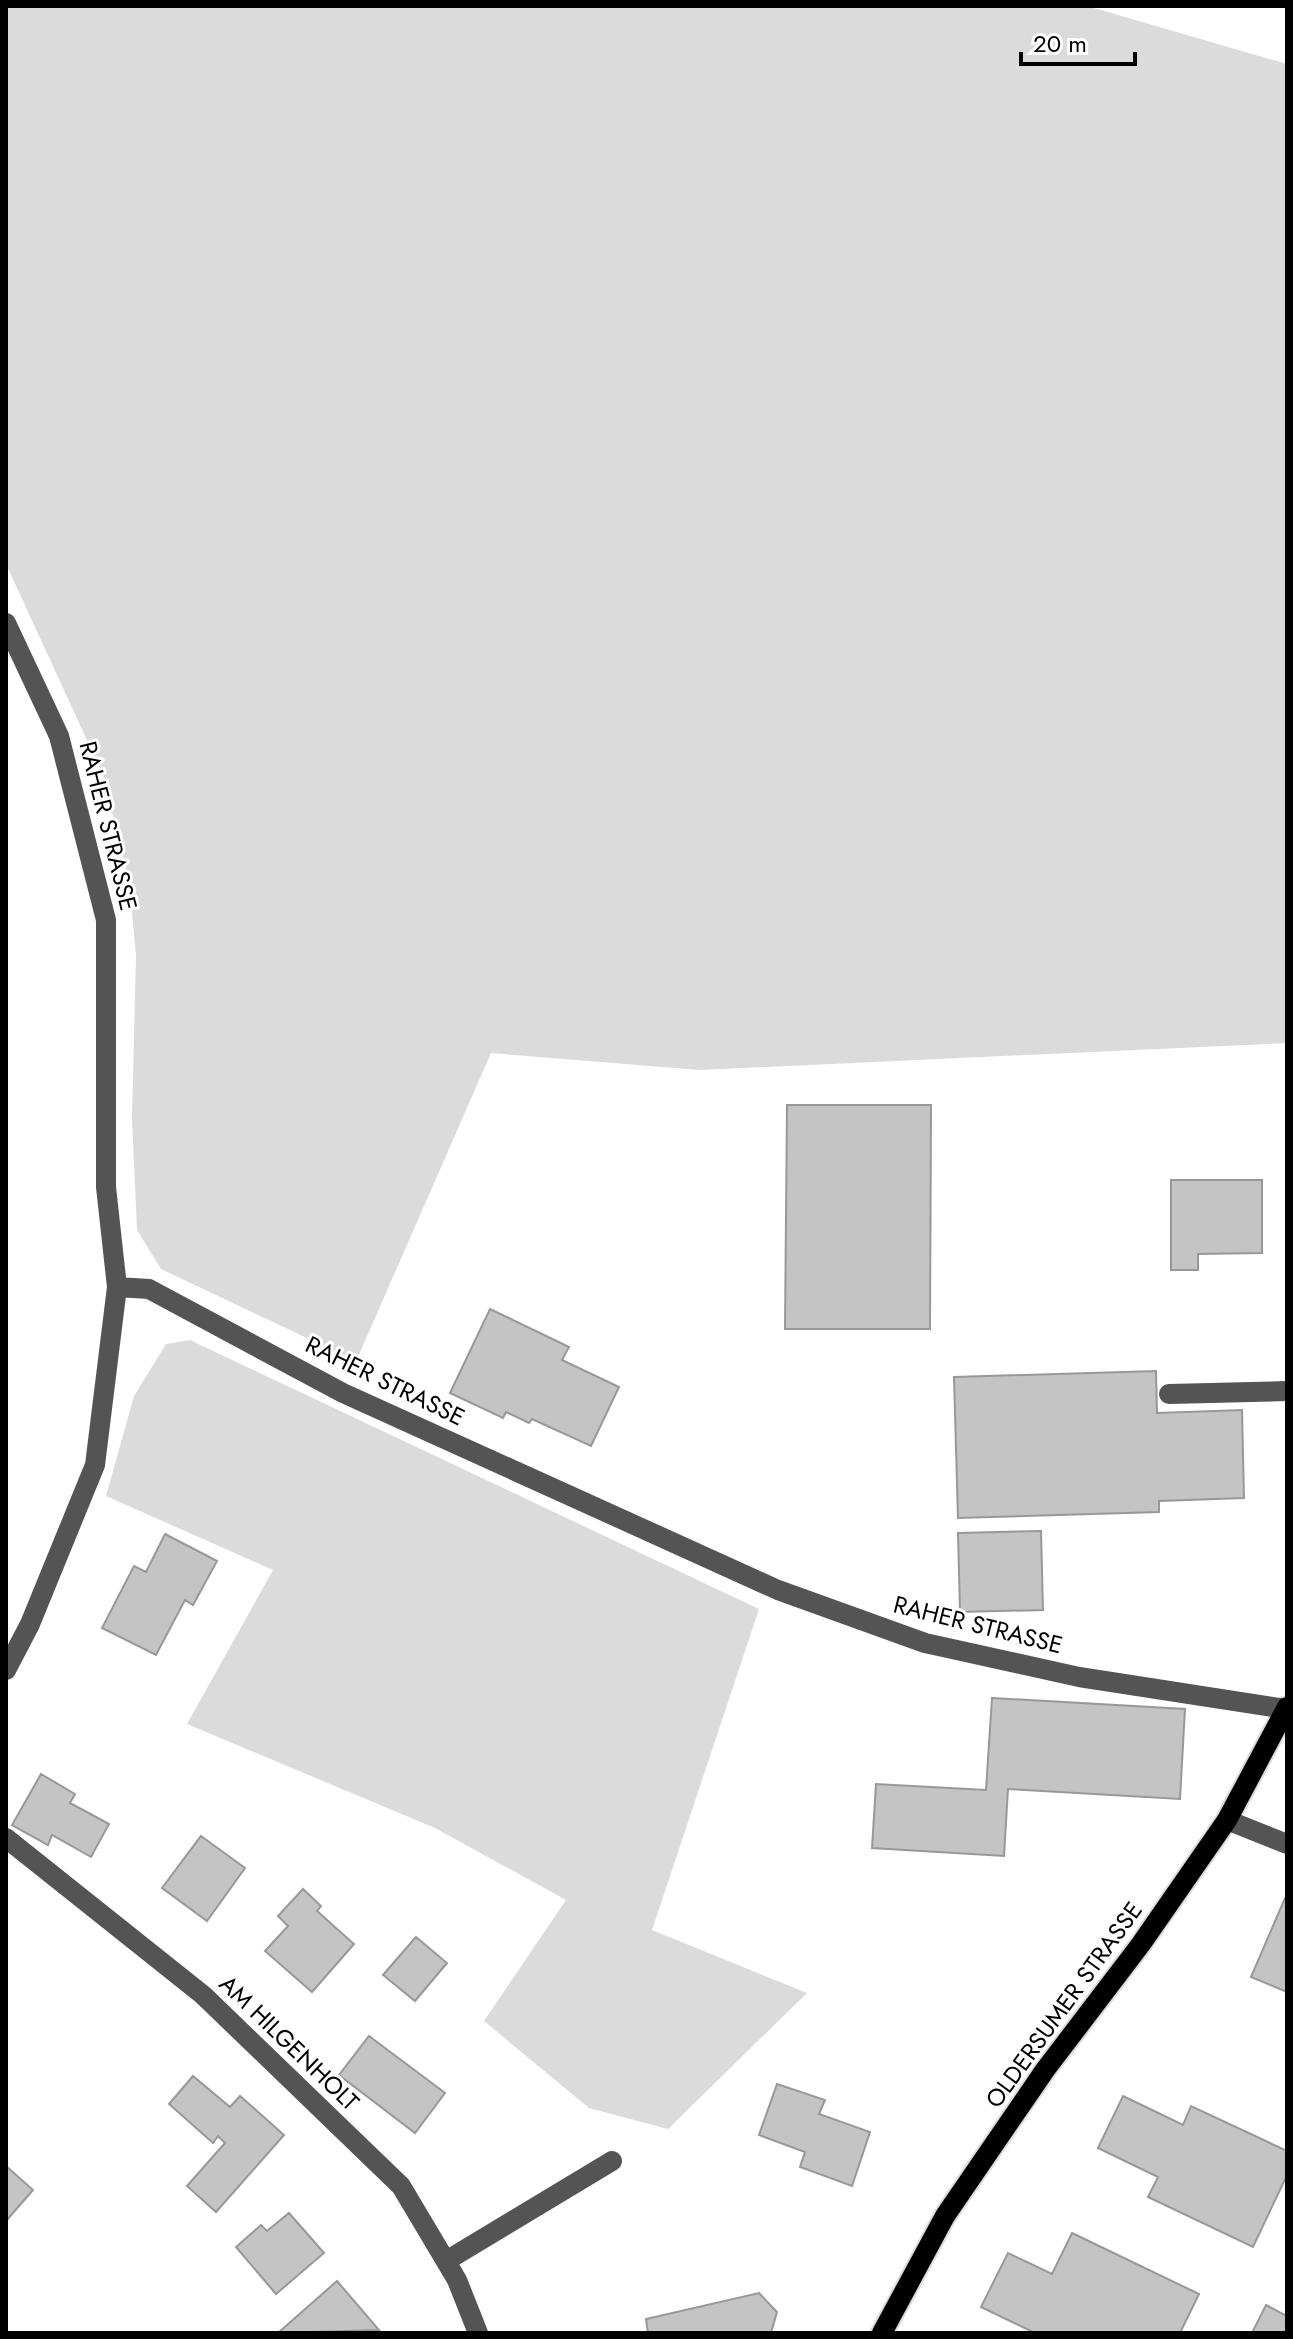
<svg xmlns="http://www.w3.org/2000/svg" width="1293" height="2339" font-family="Jost,sans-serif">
	<rect width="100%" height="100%" fill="#fff"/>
	<!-- green -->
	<path fill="#dbdbdb" d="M6,6H1087L1287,64V1043L700,1070L491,1053L354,1366L330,1349L161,1269L137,1230L132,1118L136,956L129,881L103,775L6,564Z
		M190,1340L759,1609L652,1930L807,1993L668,2129L589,2108L484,2021L566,1900L435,1828L187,1724L273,1570L106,1496L134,1396L166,1344Z"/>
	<!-- building -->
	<path fill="#c4c4c4" stroke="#989898" stroke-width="2" d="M787,1105H931L930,1329H785Z
		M1171,1180H1262V1253L1198,1254V1270H1171Z
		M490,1309L569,1347L562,1360L619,1387L591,1446L532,1419L529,1423L506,1412L503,1418L450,1393Z
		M1156,1371L1157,1413L1242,1410L1244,1498L1159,1501V1512L958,1518L954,1377Z
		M1041,1531L1043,1610L960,1612L958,1533Z
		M165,1534L217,1561L193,1605L185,1600L156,1655L102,1628L134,1566L146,1572Z
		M992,1698L1185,1709L1180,1799L1008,1789L1004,1856L872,1848L876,1784L986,1790Z
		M41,1774L75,1794L70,1803L109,1824L91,1857L52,1835L48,1845L12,1825Z
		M201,1836L245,1868L207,1921L162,1888Z
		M303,1889L321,1906L317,1911L354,1944L312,1992L265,1951L288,1926L278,1916Z
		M1285,1898L1287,1899V1992L1251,1977Z
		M416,1937L447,1963L415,2001L383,1975Z
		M369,2036L445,2093L415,2133L339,2075Z
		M193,2076L230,2107L240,2096L284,2135L216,2212L187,2186L225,2143L218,2136L213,2143L169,2104Z
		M777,2084L825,2100L819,2114L870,2132L852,2186L800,2167L805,2152L759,2135Z
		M1123,2096L1183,2125L1191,2106L1287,2151V2175L1253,2247L1148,2197L1158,2177L1098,2148Z
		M6,2166L33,2190L6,2221Z
		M289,2213L324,2253L276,2294L236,2247L261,2225L267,2231Z
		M1072,2233L1199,2294L1180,2333H1035L981,2307L1008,2253L1052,2274Z
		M337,2281L379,2330L278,2333Z
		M759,2293L777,2312L771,2333H648L646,2319Z
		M1266,2305L1287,2316V2333H1252Z"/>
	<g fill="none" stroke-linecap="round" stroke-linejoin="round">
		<defs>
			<path id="major" d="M882,2333L945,2216L1045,2070L1141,1944L1227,1820L1287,1707"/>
		</defs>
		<!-- major casing -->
		<use href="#major" stroke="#dbdbdb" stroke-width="24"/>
		<!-- minor -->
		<path stroke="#545454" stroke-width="20" d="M6,623L59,736L106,920V1187L117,1287L149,1289L343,1393L778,1590L925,1643L1079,1677L1286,1709
			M1169,1394L1287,1391
			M6,1670L30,1624L95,1465L117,1287
			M1227,1820L1287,1844
			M6,1838L203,1995L401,2186L457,2280L478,2333
			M446,2261L612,2161"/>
		<!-- major -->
		<use href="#major" stroke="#000" stroke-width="20"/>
	</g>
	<g text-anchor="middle" stroke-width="6" stroke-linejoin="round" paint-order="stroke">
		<!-- street labels -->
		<g font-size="24" fill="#000" stroke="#fff">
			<text transform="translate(108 826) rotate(76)" y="8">RAHER STRASSE</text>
			<text transform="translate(385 1381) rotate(26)" y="8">RAHER STRASSE</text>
			<text transform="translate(978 1625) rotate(14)" y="8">RAHER STRASSE</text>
			<text transform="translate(1064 2005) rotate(-54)" y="8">OLDERSUMER STRASSE</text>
			<text transform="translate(289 2043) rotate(44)" y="8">AM HILGENHOLT</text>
		</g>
	</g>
	<!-- border -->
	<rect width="1293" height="2339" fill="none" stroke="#000000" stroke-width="16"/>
	<!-- scale -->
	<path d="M1021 52v12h114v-12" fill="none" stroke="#000000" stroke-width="4"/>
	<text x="1033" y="52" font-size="24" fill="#000000" stroke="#ffffff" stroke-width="6" paint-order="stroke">20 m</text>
</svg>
